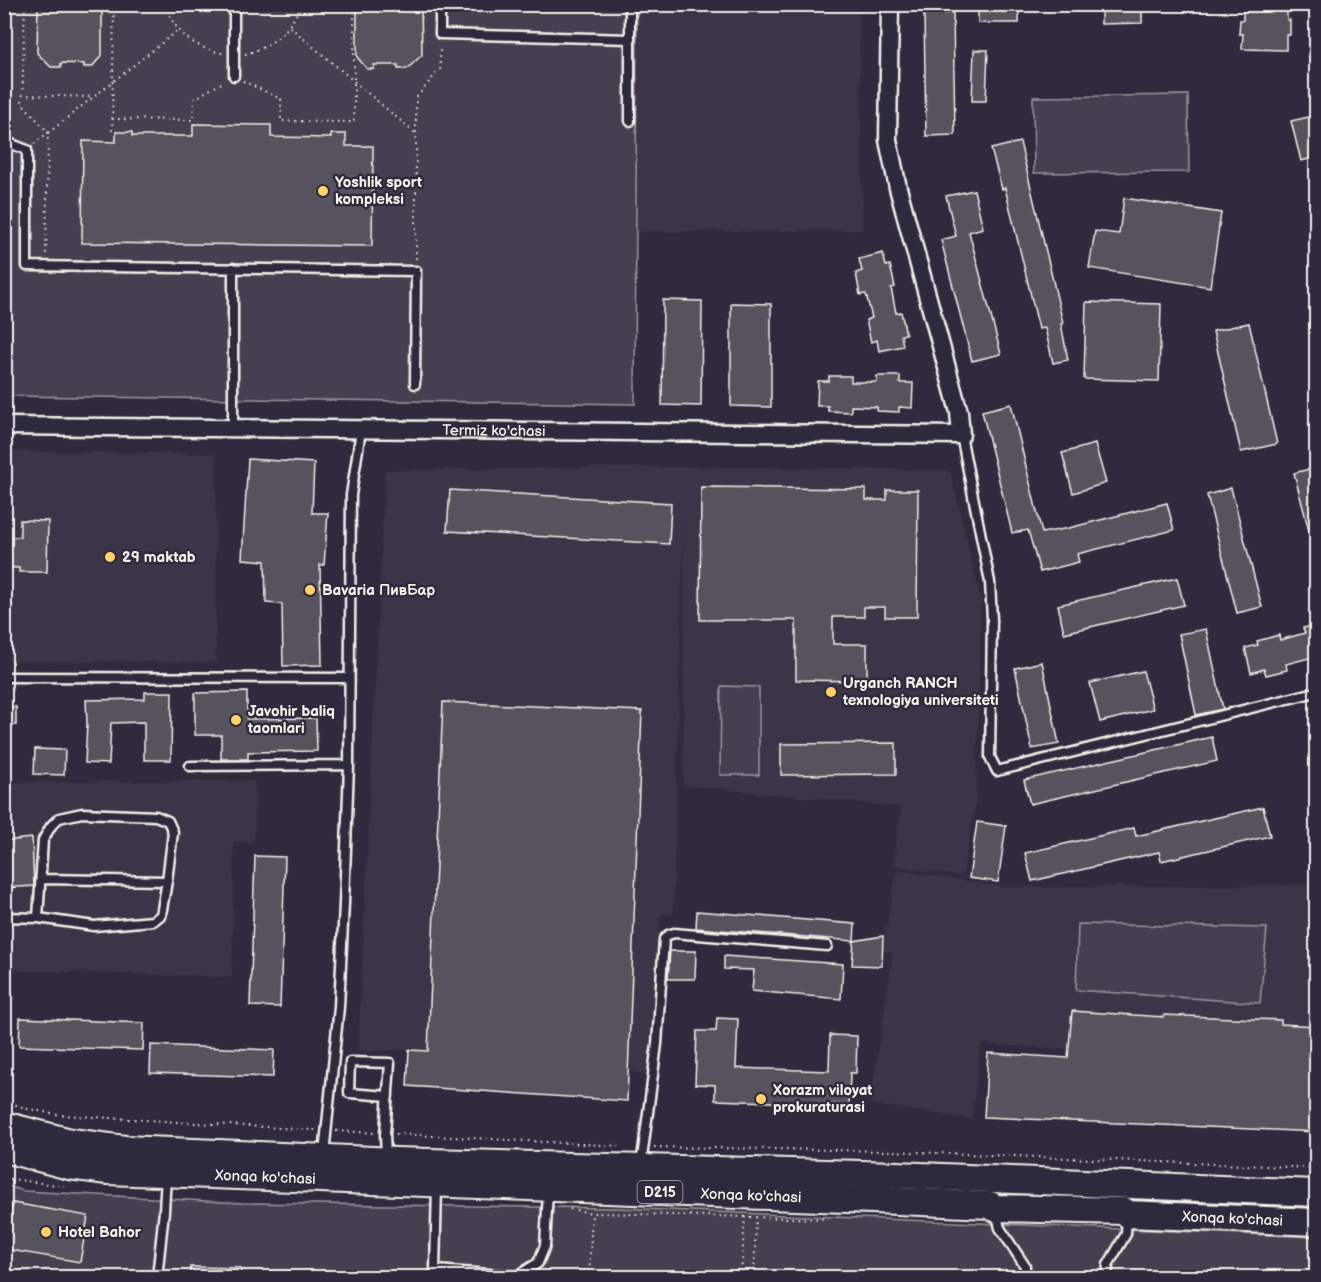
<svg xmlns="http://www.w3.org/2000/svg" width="1321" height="1282" font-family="'Balsamiq Sans',sans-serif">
	<rect width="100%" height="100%" fill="#2f2a3d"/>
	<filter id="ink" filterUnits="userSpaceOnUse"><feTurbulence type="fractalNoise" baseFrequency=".0167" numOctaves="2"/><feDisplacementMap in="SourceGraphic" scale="12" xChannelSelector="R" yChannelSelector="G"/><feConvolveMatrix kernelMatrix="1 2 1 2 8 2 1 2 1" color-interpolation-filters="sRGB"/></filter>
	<g filter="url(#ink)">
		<!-- built -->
		<path fill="#3b3647" d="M637,5H859L863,230L636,232Z
			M5,451L216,454V662L5,661Z
			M685,467L950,470L981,599L976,800L962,877L893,865L901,807L683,785L684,511L673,914H660L652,1076L627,1070L507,1092L407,1086L409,1050L358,1051L385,470Z
			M255,781L254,842H234L232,977L5,970V782Z
			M897,870L1004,887L1316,885V1064L981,1044L972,1119L870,1104L893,952L882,951Z"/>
		<!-- green -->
		<path fill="#454050" stroke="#9c989c" stroke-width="1.5" d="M4,5H637L635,404L9,396L10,150L4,147Z
			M1188,95L1189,172L1034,173L1033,97Z
			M721,686L759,687V775H720Z
			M1078,924L1267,928L1260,1003L1076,990Z
			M4,1185L24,1191L242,1203L619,1208L1316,1237V1277H5Z"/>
		<!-- building -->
		<path fill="#56525f" stroke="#f4f1e8" stroke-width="1.5" d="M38,4H102V55L92,67H84V64L61,63V67H51L37,53Z
			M357,4H421L422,55L407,69H398V65H374V69H367L357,57Z
			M978,4H1019V23H978Z
			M1101,4H1142V23L1101,24Z
			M1243,7L1287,8V20H1290V35H1286V50L1242,49L1243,34H1239L1240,20H1243Z
			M924,13H953L955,135L926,136Z
			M974,50H988L986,101H972Z
			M1317,115V157L1301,161L1291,121Z
			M193,124L271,125V137L331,138V134H346V146H373L372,246L82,243L83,141L116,142V132H132V136H193Z
			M1020,142L1063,323L1061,324L1068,360L1053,363L1045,328L1039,329L1005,188L1002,189L991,149Z
			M974,190L983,228L969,232L1001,354L972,361L941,240L956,236L946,196Z
			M1124,198L1221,213L1210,287L1089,268L1095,231L1119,234Z
			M883,253L886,266L890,265L895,287L891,288L896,313L901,312L906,334L901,335L903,346L879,351L877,340L871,342L866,320L872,318L866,294L860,295L856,273L862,271L859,259Z
			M663,300L702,301L701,406L662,405Z
			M1086,302L1161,304L1159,381L1084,379Z
			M731,303L771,304V407L731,406Z
			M1249,323L1277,444L1241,452L1213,331Z
			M829,376H851V382H877V376H900V383H913L912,408L899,407V412L877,411V407L851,406V412L828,411V406H817L818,381H829Z
			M1011,404L1042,533L1069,528L1167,503L1174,530L1077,554L1079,562L1040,572L1028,530L1012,533L982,411Z
			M1095,444L1106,483L1073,493L1062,453Z
			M248,459L314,463L312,513H328L324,565H320L322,665L283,666L282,604L266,603L265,561L242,559Z
			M1317,467V546H1313L1294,473Z
			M701,487L866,489V500H887V490H918L917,617H885V607H864V617H833V644H867V681L796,680V620H700Z
			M1231,488L1262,607L1237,613L1207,495Z
			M450,490L671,503L669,544L447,531Z
			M20,520L48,521L47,572H19V568L4,567V537H20Z
			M1177,578L1184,605L1064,633L1058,605Z
			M1317,625V656L1286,664L1287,670L1266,675L1264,669L1251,673L1245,648L1258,645L1257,641L1279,635L1280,640L1305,633L1303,628Z
			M1206,629L1223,709L1196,715L1179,634Z
			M1042,662L1059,744L1032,749L1015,668Z
			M1143,671L1153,709L1100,722L1090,683Z
			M145,692H172L171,760H144V722L111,723L109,764L85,763L87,723L86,700L145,699Z
			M247,692V719L316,718L317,751L248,752V759H221V735H195V693Z
			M443,702L642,711L627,1101L407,1086L409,1050L428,1051Z
			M4,707H16V725H4Z
			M1212,737L1217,761L1030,804L1024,780Z
			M896,743V774L781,775V744Z
			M35,749L65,750L64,775L34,774Z
			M1263,807L1270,836L1161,861L1159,852L1032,881L1025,853L1134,828L1136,836Z
			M977,822L1006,826L998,882L969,878Z
			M32,838L34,886L4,888V841Z
			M255,856L285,857L280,1007L250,1006Z
			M697,911L855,924L854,941L696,928Z
			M883,936L882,966L852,965L854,941Z
			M670,951H696L695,979H668Z
			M724,956L843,964L841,999L752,991L754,970L724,969Z
			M1072,1011L1164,1017V1015L1281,1020V1024L1317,1026V1132L984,1117L988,1053L1068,1058Z
			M20,1018L144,1023L143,1050L19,1046Z
			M717,1018L738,1019L736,1068L829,1071L830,1035L857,1036L856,1073H850L849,1105L715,1100V1085L695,1084L697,1031H716Z
			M151,1045L274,1050L273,1077L150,1073Z
			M13,1203L88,1216L80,1262L4,1249Z
			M190,1267L241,1268V1278H190Z"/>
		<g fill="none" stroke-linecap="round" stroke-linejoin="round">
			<defs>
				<path id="lane" d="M440,4V34L630,39
					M234,76V4
					M630,121V4
					M4,141L27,150V266L416,271L415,384
					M233,268V428
					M961,435L990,582L992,620L990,757L997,771L1316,692
					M4,677L349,678
					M190,766L349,765
					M41,879L167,881
					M4,917L38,918L94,926L153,921L161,915L167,881L173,832L168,821L156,816L82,813L59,818L51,826L43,840L38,918
					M324,1154L339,1007L344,903L349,765L351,495L361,430
					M386,1157L385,1134L390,1063L350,1062L349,1093L388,1096
					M641,1166L657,1044L664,939L668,935L674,933L827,946
					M437,1187L435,1270L517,1276L538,1263L545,1246L548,1191
					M996,1211L1000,1228L1025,1266V1278
					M157,1278L164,1211L166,1176
					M1107,1278L1108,1265L1126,1234L1127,1217"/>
				<g id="street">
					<path id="s1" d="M4,426L961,435L959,412L898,188L888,140L890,4"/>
				</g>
				<g id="primary">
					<path d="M4,1125L71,1142L125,1149L396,1161L897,1175L1316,1193"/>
					<path id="s2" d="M4,1149L69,1166L108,1171L898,1201L990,1205L995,1208L1124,1211L1127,1214L1316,1222"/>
				</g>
			</defs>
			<!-- lane casing -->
			<use href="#lane" stroke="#f4f1e8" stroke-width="13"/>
			<!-- street casing -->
			<use href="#street" stroke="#f4f1e8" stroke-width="21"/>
			<!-- primary casing -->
			<use href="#primary" stroke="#f4f1e8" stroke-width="30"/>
			<!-- path -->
			<path stroke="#f4f1e8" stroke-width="2" stroke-dasharray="1.5 4.5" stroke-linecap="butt" d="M25,4L22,103L48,132L46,256
				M165,4C175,33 192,47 222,53
				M290,27L416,134
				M245,54C272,47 291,30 301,4
				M243,81L281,99V121L354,122V4
				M22,95L93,97
				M112,119L193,120L194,99L225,81
				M112,131L114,4
				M34,144L177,31
				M416,259V98L440,69V46
				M4,1101L28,1109L61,1115L315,1130
				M336,1131L375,1133
				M396,1134L621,1146
				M654,1147L890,1151L1316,1168
				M4,1178L64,1186
				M570,1209L592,1213L828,1219
				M548,1278L549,1267
				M589,1278L592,1213
				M741,1278L745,1217
				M754,1278L756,1217"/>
			<!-- lane -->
			<use href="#lane" stroke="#2f2a3d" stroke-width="8"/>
			<!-- street -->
			<use href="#street" stroke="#2f2a3d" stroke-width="16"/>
			<!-- primary -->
			<use href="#primary" stroke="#2f2a3d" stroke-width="26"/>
		</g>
	</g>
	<!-- markers -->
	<g fill="#ffd166" stroke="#2f2a3d" stroke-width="2">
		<circle cx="323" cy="191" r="6"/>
		<circle cx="110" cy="557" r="6"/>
		<circle cx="310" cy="590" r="6"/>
		<circle cx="831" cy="692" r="6"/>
		<circle cx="236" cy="720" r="6"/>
		<circle cx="761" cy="1099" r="6"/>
		<circle cx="46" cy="1232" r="6"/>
	</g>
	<g text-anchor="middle" stroke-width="5" stroke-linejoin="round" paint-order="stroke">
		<!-- shield labels -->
		<rect fill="#2f2a3d" stroke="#b9b5b5" stroke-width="1.5" x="637.5" y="1181" width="45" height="22" rx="4.5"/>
		<g font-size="14" font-weight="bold" fill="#f4f1e8">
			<text x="660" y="1197">D215</text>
		</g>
		<!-- poi labels -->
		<g font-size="15" font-weight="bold" fill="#f4f1e8" stroke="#2f2a3d" text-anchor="start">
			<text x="335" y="187">Yoshlik sport<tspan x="335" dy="17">kompleksi</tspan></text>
			<text x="122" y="562">29 maktab</text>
			<text x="322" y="595">Bavaria ПивБар</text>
			<text x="843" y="688">Urganch RANCH<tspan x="843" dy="17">texnologiya universiteti</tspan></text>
			<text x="248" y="716">Javohir baliq<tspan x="248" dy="17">taomlari</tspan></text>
			<text x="773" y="1095">Xorazm viloyat<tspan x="773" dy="17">prokuraturasi</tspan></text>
			<text x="58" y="1237">Hotel Bahor</text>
		</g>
		<!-- street labels -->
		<g font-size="15" fill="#f4f1e8" stroke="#2f2a3d">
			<text dy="5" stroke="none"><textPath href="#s1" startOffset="490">Termiz ko'chasi</textPath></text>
			<text dy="5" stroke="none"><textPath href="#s2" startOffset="264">Xonqa ko'chasi</textPath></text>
			<text dy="5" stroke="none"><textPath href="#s2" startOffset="750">Xonqa ko'chasi</textPath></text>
			<text dy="5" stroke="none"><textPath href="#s2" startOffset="1234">Xonqa ko'chasi</textPath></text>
		</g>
	</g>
	<!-- margin -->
	<rect width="1321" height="1282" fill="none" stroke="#2f2a3d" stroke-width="24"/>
	<rect x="12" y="12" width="1297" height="1258" fill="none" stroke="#f4f1e8" stroke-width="2" filter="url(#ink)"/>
</svg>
